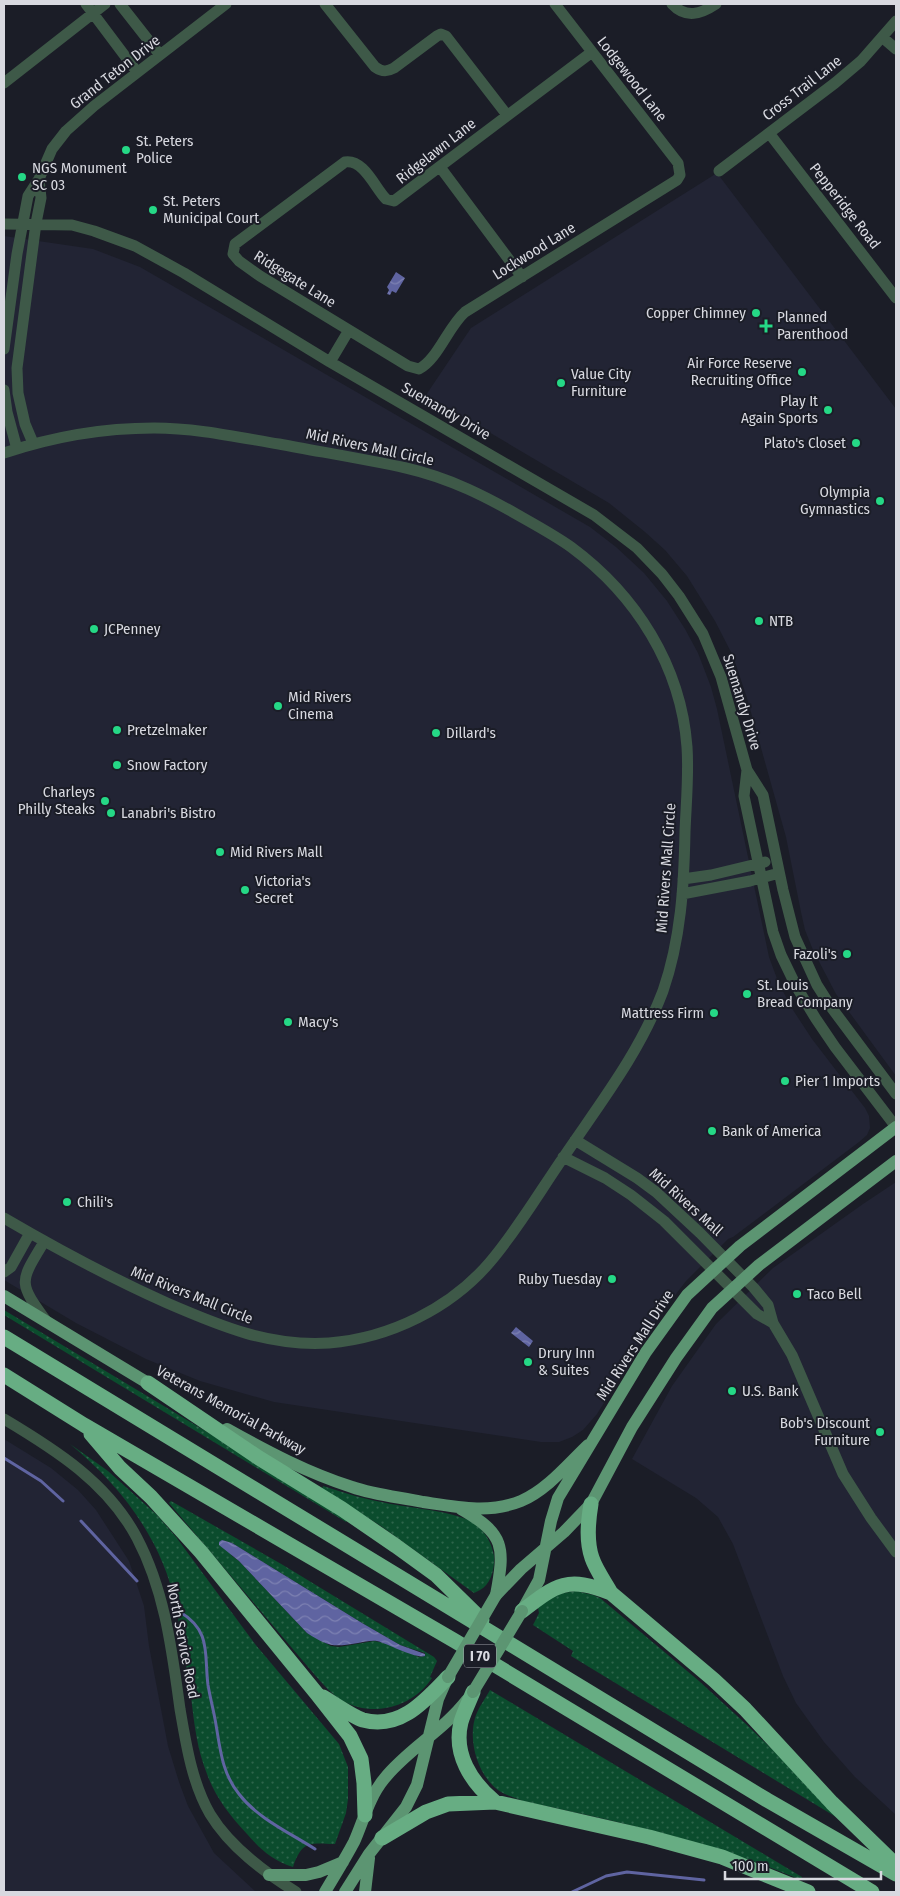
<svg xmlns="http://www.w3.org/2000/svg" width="900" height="1896" font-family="'Fira Sans Condensed',sans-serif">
	<defs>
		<pattern id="grass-dots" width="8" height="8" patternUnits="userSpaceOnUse" patternTransform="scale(1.25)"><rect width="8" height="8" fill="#0b4c2d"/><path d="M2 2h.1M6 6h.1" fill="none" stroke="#2e654b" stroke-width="1.8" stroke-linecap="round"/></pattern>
		<pattern id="water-waves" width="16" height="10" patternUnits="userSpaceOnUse" patternTransform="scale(1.25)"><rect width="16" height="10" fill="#5f64a1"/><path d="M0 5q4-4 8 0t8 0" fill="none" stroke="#7d81b2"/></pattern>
	</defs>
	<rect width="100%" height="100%" fill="#1b1d27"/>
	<!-- built -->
	<path fill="#222434" d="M717,173L896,409V1076L836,994L813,950L805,930L801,912L786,837L747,698L733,656L715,621L687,576L665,550L645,532L609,503L426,395L471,328Z
		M4,236L93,249L140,267L590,527L616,547L644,573L667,601L685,629L698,653L711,687L717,709L769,957L779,984L793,1010L812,1039L865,1108L869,1116L870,1128L867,1135L859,1142L733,1237L728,1239L686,1281L656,1320L597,1414L583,1430L572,1437L559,1442H541L274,1402L200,1381L146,1359L76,1323L4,1280Z
		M896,1182V1815L855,1777L824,1742L796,1703L783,1676L733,1544L718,1517L696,1498L632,1459L672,1386L716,1324L773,1268L863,1204Z
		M4,1439L51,1468L78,1490L96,1510L129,1561L144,1606L149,1646L168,1746L179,1782L188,1806L214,1853L256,1892H4Z"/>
	<!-- grass -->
	<path fill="url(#grass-dots)" fill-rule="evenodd" d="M4,1310L252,1459L348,1519L346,1522L4,1315Z
		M70,1444L108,1471L157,1515L176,1537L255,1644L339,1744L348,1767V1799L346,1813L335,1844C310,1843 302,1840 293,1867C273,1861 260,1849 247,1834C231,1817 215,1797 207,1774C197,1749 194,1723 191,1696C186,1666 181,1636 176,1606C162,1539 121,1486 70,1444Z
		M323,1486C344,1493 365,1499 386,1503C409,1508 458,1511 475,1524C486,1532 492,1544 494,1556C495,1568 491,1584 480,1590C478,1591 476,1592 474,1593L381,1526L322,1489Z
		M171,1501L283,1565L434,1657L437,1661L430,1677L432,1678C413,1707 373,1718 343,1701C331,1694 323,1684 314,1674L169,1503ZM222,1540L232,1543L362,1623L400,1645L425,1653V1656L419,1657L390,1644L374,1641L339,1647L331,1646L307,1633L239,1561L232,1556Z
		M576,1591L593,1595L600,1598L699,1681L747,1725L784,1761L836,1817L571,1656L573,1651L533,1625L539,1613L538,1608C547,1596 561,1593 576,1591Z
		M490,1690L802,1877L801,1880C710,1841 620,1822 523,1801C515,1798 505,1795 498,1790C478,1775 468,1742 475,1718C478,1708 485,1699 490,1690Z"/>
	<!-- water -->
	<path fill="url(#water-waves)" d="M396,272L405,278L396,293L392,291L390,295L387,294L389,290L387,287Z
		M516,1327L533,1341L529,1347L511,1333Z
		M222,1540L232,1543L362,1623L400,1645L425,1654V1656C415,1659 389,1644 377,1641C371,1640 364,1642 358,1643C333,1647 329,1647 307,1633L239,1561L219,1545V1542Z"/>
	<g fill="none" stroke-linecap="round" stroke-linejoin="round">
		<!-- stream -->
		<path stroke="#5f64a1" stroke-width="3" d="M4,1458L41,1481L63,1501
			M81,1521L137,1581
			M180,1612C212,1631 204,1655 208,1685C210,1697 213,1708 215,1719C220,1746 221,1772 239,1794C257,1818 290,1833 315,1849
			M572,1892L606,1876L627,1872L704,1880"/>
		<!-- minor -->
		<path stroke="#3e5948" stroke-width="11" d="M86,4L137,72
			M120,4L160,55
			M325,4L375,67C382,72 387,72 394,68L437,36L441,34L446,36L507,115
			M555,4L678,163L680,175L677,180L465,312C448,327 438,359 419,369L408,366L260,276L239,261L233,254L235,244L345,162C364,159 375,188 386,199L394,201L592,52
			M672,4C686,19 701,14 716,4
			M882,37L896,49
			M4,83L105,4
			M769,133L896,298
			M440,167L522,277
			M719,171L835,83L861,61L896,21
			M4,224L72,225L94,231L135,246L184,273L330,362L594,515L637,548L662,574L679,596L703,634L721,677L747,770L763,795L783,890L795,937L817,985L831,1007L896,1094
			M4,349L17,254L28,196L39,179L52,149L66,131L94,106L226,4
			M330,362L349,330
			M4,390L7,412L17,449
			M33,443L25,424L18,393L17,368L36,223L41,198L39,179
			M4,453C52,437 103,428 154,428C196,428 237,437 279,444C321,452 364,459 406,468C450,478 487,497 525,519C541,528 557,537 571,547C636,595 681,666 687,747C689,775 686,804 685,832C684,885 681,939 663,991C640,1052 601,1102 565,1155C540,1191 518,1229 490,1262C451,1308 390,1338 329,1343C270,1347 220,1326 167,1303C111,1278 57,1249 4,1218
			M747,770L744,796L773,932L781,955L796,986L816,1019L835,1047L896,1127
			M683,879L711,875L765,862
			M682,894L750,881L779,873
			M575,1140L637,1178L656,1192L700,1233L754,1288L768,1305L773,1323L792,1355L843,1474L871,1518L896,1552
			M563,1157L605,1178L631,1195L664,1221L757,1314L773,1323
			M44,1242C19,1283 18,1282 47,1322
			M4,1272L11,1267L30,1233
			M4,1419C56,1450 108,1483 137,1538C165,1591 172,1651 180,1709C186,1744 192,1783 210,1814C230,1847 264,1872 296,1892"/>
		<!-- major -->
		<path stroke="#5c9572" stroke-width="12" d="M4,1296L156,1388
			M227,1429C268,1452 308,1473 352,1487C375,1495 399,1497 423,1502C456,1507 489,1514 521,1501C547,1490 568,1464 588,1445
			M461,1509C505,1534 505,1547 496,1595
			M496,1595L521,1569L564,1532L591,1504L632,1427L676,1358L712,1308L759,1265L896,1161
			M523,1609L539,1580L551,1521L558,1498L646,1352L687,1295L740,1246L896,1127
			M269,1875H306L319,1872L343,1862
			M325,1892C335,1875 345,1859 354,1842C363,1822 369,1797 384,1779C408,1749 443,1731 467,1700
			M345,1892L369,1854L406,1807L417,1785L438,1699L446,1681
			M365,1892L369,1858"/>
		<!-- highway -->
		<path stroke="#67ad83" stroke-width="15" d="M4,1337L767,1800L896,1874
			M4,1375L84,1425L455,1641L872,1892
			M148,1383L259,1458L342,1509L396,1546L436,1575L482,1620
			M91,1434L120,1468L151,1497L201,1552L317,1694L350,1736L361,1759L364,1783L365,1815
			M591,1504C588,1522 586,1541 592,1558C596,1570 605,1582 611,1593
			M522,1611C557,1584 567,1576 611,1593L714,1680L745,1709L832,1803L896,1865
			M473,1692C469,1702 464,1712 461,1722C453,1754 471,1782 495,1802
			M323,1697C333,1703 353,1717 363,1720C400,1730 425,1701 448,1677
			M382,1838L426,1812L448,1804L495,1802L649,1837L722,1857L808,1892"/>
		<!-- major-bridge -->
		<path stroke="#5c9572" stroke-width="12" d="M448,1677L496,1595
			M473,1692L522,1611"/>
	</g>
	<!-- markers -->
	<g fill="#25d886" stroke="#1b1d27" stroke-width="2">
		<circle cx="126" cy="150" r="5"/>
		<circle cx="22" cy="177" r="5"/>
		<circle cx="153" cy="210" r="5"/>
		<circle cx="756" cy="313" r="5"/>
		<path d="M763.5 318.5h5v5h5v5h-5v5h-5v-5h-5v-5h5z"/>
		<circle cx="802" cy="372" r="5"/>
		<circle cx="561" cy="383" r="5"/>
		<circle cx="828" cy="410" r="5"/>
		<circle cx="856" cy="443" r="5"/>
		<circle cx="880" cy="501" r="5"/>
		<circle cx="759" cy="621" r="5"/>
		<circle cx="94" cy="629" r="5"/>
		<circle cx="278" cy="706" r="5"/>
		<circle cx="117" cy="730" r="5"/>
		<circle cx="436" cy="733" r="5"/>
		<circle cx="117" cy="765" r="5"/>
		<circle cx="105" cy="801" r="5"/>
		<circle cx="111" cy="813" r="5"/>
		<circle cx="220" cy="852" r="5"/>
		<circle cx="245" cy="890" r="5"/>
		<circle cx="847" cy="954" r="5"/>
		<circle cx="747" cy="994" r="5"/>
		<circle cx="714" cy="1013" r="5"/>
		<circle cx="288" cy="1022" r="5"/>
		<circle cx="785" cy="1081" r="5"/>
		<circle cx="712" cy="1131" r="5"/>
		<circle cx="67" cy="1202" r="5"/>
		<circle cx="612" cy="1279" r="5"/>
		<circle cx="797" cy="1294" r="5"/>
		<circle cx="528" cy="1362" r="5"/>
		<circle cx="732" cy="1391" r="5"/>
		<circle cx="880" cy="1432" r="5"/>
	</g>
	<g text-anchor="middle" stroke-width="4" stroke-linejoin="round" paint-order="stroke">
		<!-- shield labels -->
		<rect fill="#1b1d27" stroke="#9fa1a8" stroke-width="1" x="464" y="1644.5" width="32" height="23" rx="4"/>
		<g font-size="14" font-weight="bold" fill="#d8d9e0">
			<text x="480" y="1661">I 70</text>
		</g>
		<!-- street labels -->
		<g font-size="15" fill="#d8d9e0" stroke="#1b1d27">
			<text transform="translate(115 72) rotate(-38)" y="5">Grand Teton Drive</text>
			<text transform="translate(632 79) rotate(52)" y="5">Lodgewood Lane</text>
			<text transform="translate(802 88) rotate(-38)" y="5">Cross Trail Lane</text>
			<text transform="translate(436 151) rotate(-38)" y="5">Ridgelawn Lane</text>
			<text transform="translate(845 206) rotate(52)" y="5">Pepperidge Road</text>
			<text transform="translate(534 251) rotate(-32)" y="5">Lockwood Lane</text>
			<text transform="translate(295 279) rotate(32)" y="5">Ridgegate Lane</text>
			<text transform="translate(446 411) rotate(30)" y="5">Suemandy Drive</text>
			<text transform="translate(370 447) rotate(12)" y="5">Mid Rivers Mall Circle</text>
			<text transform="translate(742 702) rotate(73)" y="5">Suemandy Drive</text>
			<text transform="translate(666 868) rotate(-86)" y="5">Mid Rivers Mall Circle</text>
			<text transform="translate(686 1202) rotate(42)" y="5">Mid Rivers Mall</text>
			<text transform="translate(192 1295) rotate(22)" y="5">Mid Rivers Mall Circle</text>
			<text transform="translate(635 1345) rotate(-57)" y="5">Mid Rivers Mall Drive</text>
			<text transform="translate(231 1410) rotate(29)" y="5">Veterans Memorial Parkway</text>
			<text transform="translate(183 1641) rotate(79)" y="5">North Service Road</text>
		</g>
		<!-- poi labels -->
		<g font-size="15" fill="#d8d9e0" stroke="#1b1d27" text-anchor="start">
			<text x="136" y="146">St. Peters<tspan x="136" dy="17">Police</tspan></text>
			<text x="32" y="173">NGS Monument<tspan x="32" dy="17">SC 03</tspan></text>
			<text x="163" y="206">St. Peters<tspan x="163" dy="17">Municipal Court</tspan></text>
			<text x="746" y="318" text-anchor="end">Copper Chimney</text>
			<text x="777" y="322">Planned<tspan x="777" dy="17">Parenthood</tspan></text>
			<text x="792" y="368" text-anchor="end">Air Force Reserve<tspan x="792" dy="17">Recruiting Office</tspan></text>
			<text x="571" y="379">Value City<tspan x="571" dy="17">Furniture</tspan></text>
			<text x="818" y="406" text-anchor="end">Play It<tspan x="818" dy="17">Again Sports</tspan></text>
			<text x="846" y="448" text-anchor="end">Plato's Closet</text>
			<text x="870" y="497" text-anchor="end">Olympia<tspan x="870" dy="17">Gymnastics</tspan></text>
			<text x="769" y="626">NTB</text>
			<text x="104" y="634">JCPenney</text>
			<text x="288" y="702">Mid Rivers<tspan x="288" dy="17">Cinema</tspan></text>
			<text x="127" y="735">Pretzelmaker</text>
			<text x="446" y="738">Dillard's</text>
			<text x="127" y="770">Snow Factory</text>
			<text x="95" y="797" text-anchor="end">Charleys<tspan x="95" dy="17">Philly Steaks</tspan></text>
			<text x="121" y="818">Lanabri's Bistro</text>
			<text x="230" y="857">Mid Rivers Mall</text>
			<text x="255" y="886">Victoria's<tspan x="255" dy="17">Secret</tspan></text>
			<text x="837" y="959" text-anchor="end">Fazoli's</text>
			<text x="757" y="990">St. Louis<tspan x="757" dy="17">Bread Company</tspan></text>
			<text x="704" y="1018" text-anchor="end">Mattress Firm</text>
			<text x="298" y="1027">Macy's</text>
			<text x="795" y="1086">Pier 1 Imports</text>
			<text x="722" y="1136">Bank of America</text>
			<text x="77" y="1207">Chili's</text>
			<text x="602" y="1284" text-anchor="end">Ruby Tuesday</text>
			<text x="807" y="1299">Taco Bell</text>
			<text x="538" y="1358">Drury Inn<tspan x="538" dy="17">&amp; Suites</tspan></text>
			<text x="742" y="1396">U.S. Bank</text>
			<text x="870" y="1428" text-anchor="end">Bob's Discount<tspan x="870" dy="17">Furniture</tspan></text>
		</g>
	</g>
	<!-- border -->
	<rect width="900" height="1896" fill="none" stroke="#d8d9e0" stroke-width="10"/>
	<!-- scale -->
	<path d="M725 1871v8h156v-8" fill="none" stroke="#d8d9e0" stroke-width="2.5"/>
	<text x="732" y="1871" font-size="15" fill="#d8d9e0" stroke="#1b1d27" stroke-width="4" paint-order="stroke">100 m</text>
</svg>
